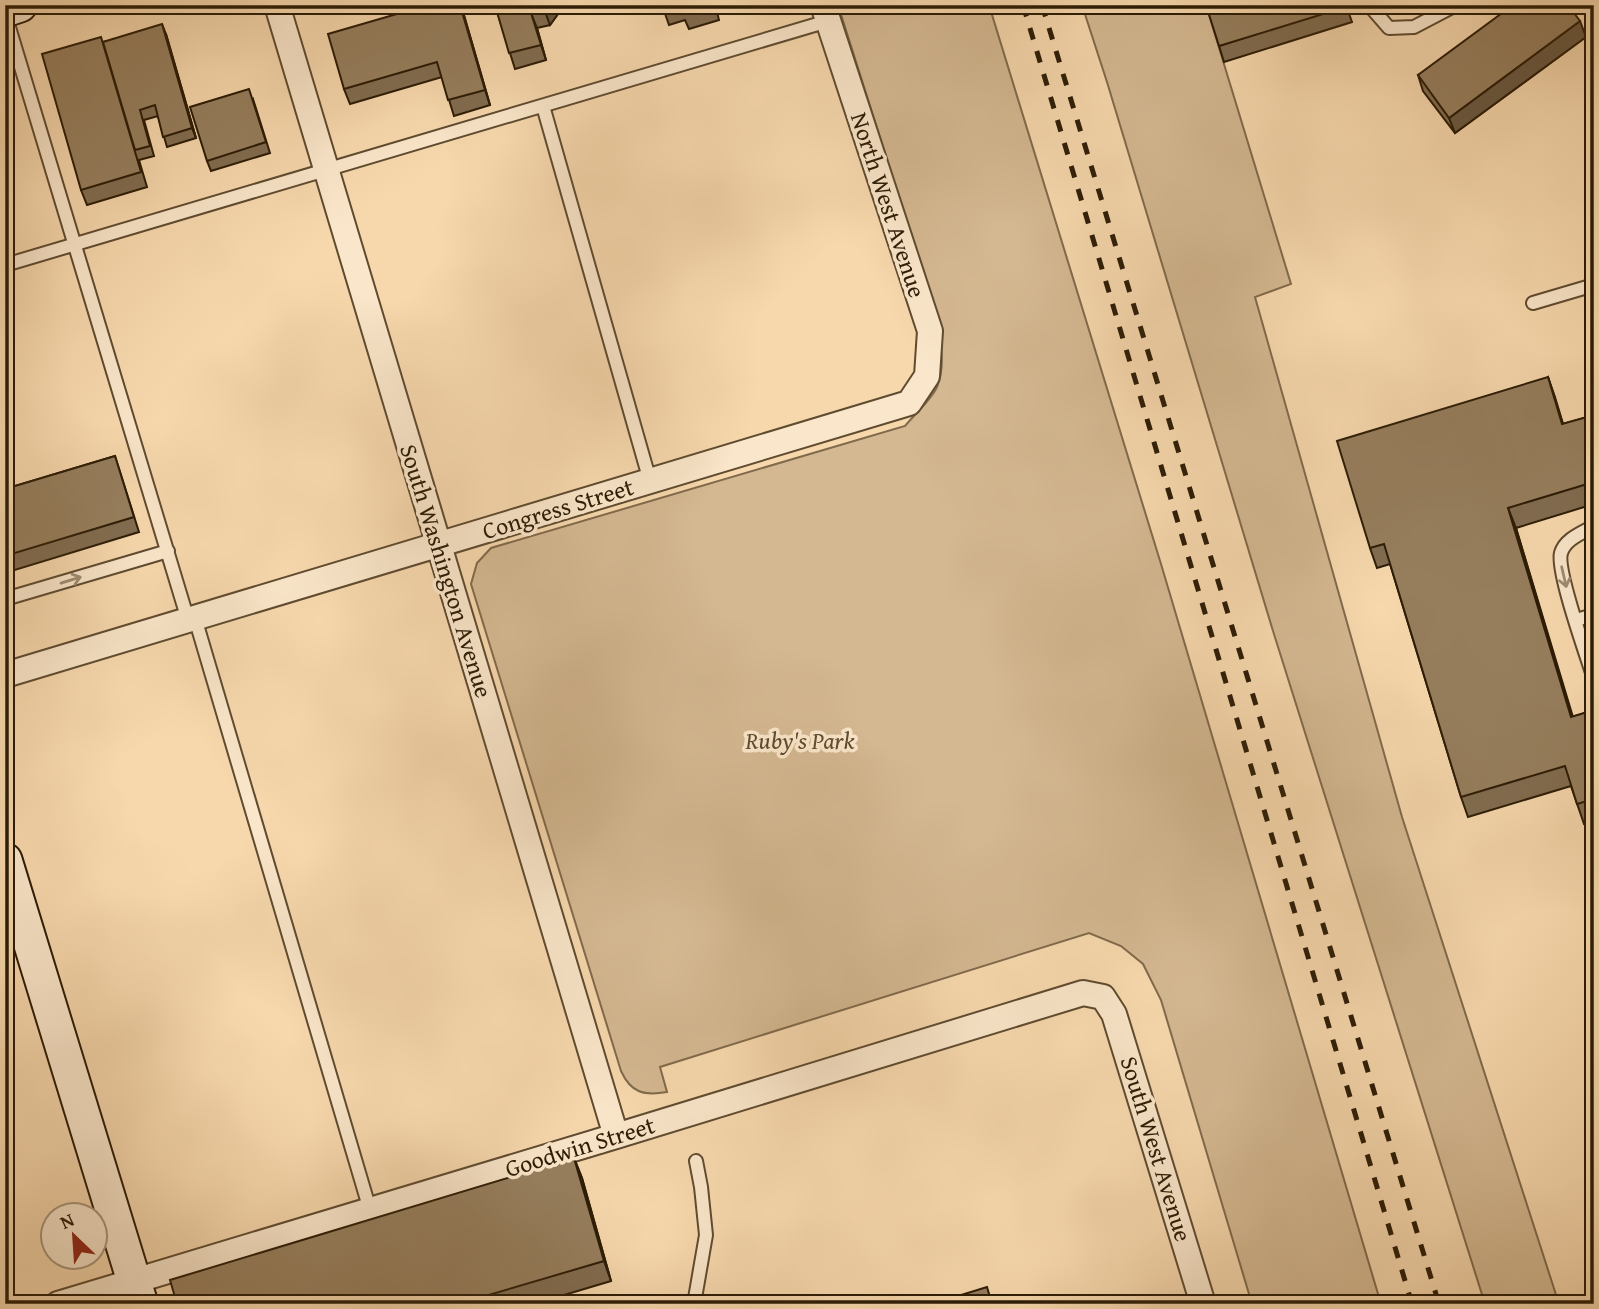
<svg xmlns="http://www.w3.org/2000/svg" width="1599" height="1309" font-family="'Gentium Book Plus',serif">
	<rect width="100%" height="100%" fill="#f7d8ad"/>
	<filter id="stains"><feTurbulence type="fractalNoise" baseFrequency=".00286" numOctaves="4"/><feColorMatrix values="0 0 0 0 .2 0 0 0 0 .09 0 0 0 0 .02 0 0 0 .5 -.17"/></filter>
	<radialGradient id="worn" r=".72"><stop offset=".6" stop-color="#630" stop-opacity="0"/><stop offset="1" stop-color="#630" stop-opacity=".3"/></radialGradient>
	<!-- green -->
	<path fill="#d4b891" stroke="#806a4c" stroke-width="2" d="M838,5H989L1161,564L1381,1304H1252L1161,1000L1143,964L1121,946L1089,933L660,1067L667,1092C644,1096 631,1093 621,1071L471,584L477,563L491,548L905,426C914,415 931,400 937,387C947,363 939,336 935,311Z
		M1082,5H1206L1291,284L1255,297L1402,817L1559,1304H1485L1273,631L1107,82Z"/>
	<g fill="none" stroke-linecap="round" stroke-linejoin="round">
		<defs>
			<path id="lane" d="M1369,5L1389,28L1414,27L1456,5
				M5,14L188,620
				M543,106L650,481
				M5,265L828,21
				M1533,303L1594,285
				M1594,526C1582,533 1565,539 1561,553C1556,570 1587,657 1594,679
				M5,599L168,551
				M195,618L370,1210
				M1576,620L1594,615
				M694,1304L706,1235L701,1187L696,1161"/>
			<path id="street" d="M277,5L616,1136
				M5,675L909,403L927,376L930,331L823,5
				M58,1304L616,1136L1083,993L1103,997L1114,1014L1203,1304"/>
			<path id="secondary" d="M5,10L20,5
				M5,860L141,1304"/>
		</defs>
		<!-- lane casing -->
		<use href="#lane" stroke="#5f4b30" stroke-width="16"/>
		<!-- street casing -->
		<use href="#street" stroke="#5f4b30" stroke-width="28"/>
		<!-- secondary casing -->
		<use href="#secondary" stroke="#2c1c06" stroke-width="37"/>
		<!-- lane -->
		<use href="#lane" stroke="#fae6ca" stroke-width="12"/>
		<!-- street -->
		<use href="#street" stroke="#fae6ca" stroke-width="24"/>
		<!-- secondary -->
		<use href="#secondary" stroke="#fae6ca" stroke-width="33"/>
		<!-- rail -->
		<path stroke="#2c1c06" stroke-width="5" stroke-dasharray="12 12" stroke-linecap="butt" d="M1023,5L1412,1304
			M1042,5L1439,1304"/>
	</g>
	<!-- wall -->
	<path fill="#816c50" stroke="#2c1c06" stroke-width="2" d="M421,5H461L490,105L454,116L442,77L350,104L344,89L421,7Z
		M495,5H564L550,25L537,28L546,60L515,69Z
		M662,5H730L731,7L717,12L719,20L689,29L685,20L669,25Z
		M1346,5L1352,22L1224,62L1219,46Z
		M166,34L196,138L167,147L158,116L144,120L154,156L139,160L147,187L87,205L81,190L103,42Z
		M1586,37L1455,133L1423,91L1418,75Z
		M253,99L270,153L211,171L207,161Z
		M1548,377L1563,424L1594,415V504L1516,528L1572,717L1594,710V821L1584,824L1571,786L1468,817L1461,797L1390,564L1377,568L1370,548Z
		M115,456L139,532L5,573V489Z
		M574,1158L582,1178L611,1281L534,1304H177Z"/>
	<!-- shaded-wall -->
	<path fill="#695841" stroke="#2c1c06" stroke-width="2" d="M460,5H461L490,105L485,90Z
		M547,5L564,6L550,25L544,9Z
		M531,13L537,28L546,60L541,45Z
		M1580,21L1586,37L1455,133L1449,118Z
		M162,24L166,34L196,138L192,128Z
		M1548,377L1555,397L1569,444L1562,424Z
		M1508,508L1516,528L1579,737L1571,717Z
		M574,1158L582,1178L611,1281L604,1261Z"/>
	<!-- building -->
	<path fill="#967e5d" stroke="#2c1c06" stroke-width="2" d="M421,5H460L485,90L448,100L437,62L344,89L328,34L421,7Z
		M495,5H547L544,9L531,13L541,45L509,53Z
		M662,5H677L664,9Z
		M681,5H712L683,14Z
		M1206,5H1345L1346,7L1219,46Z
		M1513,5H1568L1580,21L1449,118L1418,75Z
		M162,24L192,128L163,137L155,105L140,110L150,146L135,150L103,42Z
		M101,37L141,172L81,190L42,54Z
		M249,89L266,142L207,161L190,107Z
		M1548,377L1562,424L1594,415V482L1508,508L1571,717L1594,710V799L1577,804L1565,766L1461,797L1384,544L1370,548L1337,441Z
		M115,456L134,517L5,556V489Z
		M574,1158L604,1261L458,1304H177L170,1280Z
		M987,1287L992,1304H932Z"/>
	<!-- one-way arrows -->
	<defs><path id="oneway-shaft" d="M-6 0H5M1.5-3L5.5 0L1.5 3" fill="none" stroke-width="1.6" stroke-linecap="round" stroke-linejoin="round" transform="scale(1.75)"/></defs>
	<g stroke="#9d8b72">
		<use href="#oneway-shaft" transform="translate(1564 577) rotate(77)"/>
		<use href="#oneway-shaft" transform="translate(71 580) rotate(-17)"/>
	</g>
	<g text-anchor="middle" stroke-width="7" stroke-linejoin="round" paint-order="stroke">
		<!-- street labels -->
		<g font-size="24" fill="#2c1c06" stroke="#fae6ca">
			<text transform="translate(888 205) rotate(72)" y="8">North West Avenue</text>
			<text transform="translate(558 509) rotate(-17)" y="8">Congress Street</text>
			<text transform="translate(446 571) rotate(73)" y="8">South Washington Avenue</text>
			<text transform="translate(580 1147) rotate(-17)" y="8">Goodwin Street</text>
			<text transform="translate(1156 1149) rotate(73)" y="8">South West Avenue</text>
		</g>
		<!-- park labels -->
		<g font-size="24" font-style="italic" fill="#5e4b30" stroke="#fae6ca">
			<text x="800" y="749">Ruby's Park</text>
		</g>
	</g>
	<!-- margin -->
	<rect width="1599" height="1309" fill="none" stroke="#f7d8ad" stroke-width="28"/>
	<rect x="7" y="7" width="1585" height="1295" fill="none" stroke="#2c1c06" stroke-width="3.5"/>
	<rect x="14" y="14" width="1571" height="1281" fill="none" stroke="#2c1c06" stroke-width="2"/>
	<!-- north arrow -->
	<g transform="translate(74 1236) rotate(335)"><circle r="33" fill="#fae6ca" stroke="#a8957c" stroke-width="2"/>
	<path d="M0-5L12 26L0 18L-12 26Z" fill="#8f2418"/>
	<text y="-10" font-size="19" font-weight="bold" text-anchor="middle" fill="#2c1c06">N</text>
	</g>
	<rect width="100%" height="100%" filter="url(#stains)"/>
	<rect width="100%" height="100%" fill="url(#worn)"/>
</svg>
